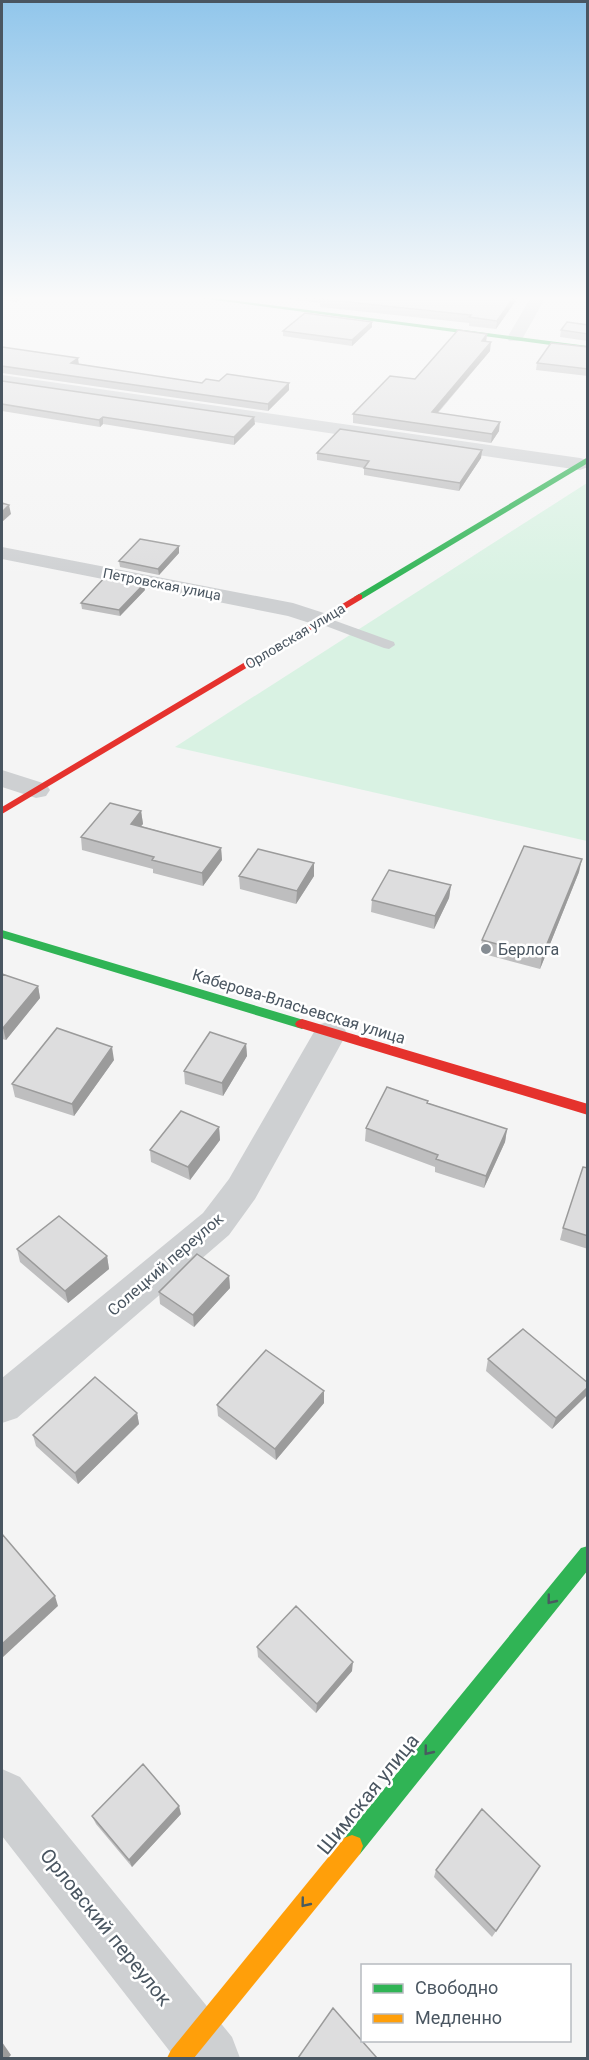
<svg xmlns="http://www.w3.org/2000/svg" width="589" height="2060" font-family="Roboto,sans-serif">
	<rect width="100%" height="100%" fill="#f4f4f4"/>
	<!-- green -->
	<path fill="#d9f2e3" d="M587,483V841L175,747Z"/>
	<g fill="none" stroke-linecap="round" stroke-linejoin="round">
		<!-- lane -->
		<path fill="#ced0d2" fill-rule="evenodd" d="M322,616L394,642L395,645L389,649L384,648L318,623L316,620Z"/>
		<!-- street -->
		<path fill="#ced0d2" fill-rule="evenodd" d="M531,297H546L521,341H509L507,338Z
			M2,375L580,458L587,460L588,467L580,470L2,385Z
			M2,547L293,603L330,615L333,620L330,625L322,627L288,616L2,559Z
			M2,770L46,784L50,790L46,796L36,798L2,787Z
			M330,1021L342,1025L347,1033L255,1199L229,1235L17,1418L2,1423V1378L203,1213L229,1179L318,1025Z
			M2,1769L20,1777L232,2037L240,2058H175L2,1836Z"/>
		<!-- fast -->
		<path fill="#30b455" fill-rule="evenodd" d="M192,297H207L588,346V350Z
			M588,457V463L362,599L354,597Z
			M2,930L307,1021L309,1024L302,1029L2,938Z
			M588,1546V1570L360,1854L352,1857L344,1854L341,1846L344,1838L581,1548Z"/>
		<!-- slow -->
		<path fill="#ff9f0a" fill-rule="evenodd" d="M352,1835L360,1838L363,1846L360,1854L194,2058H167L171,2050L344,1838Z"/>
		<!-- jam -->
		<path fill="#e5322d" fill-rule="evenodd" d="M359,594L362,595V599L2,814V807Z
			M302,1019L588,1104V1115L297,1027L295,1024L297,1021Z"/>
	</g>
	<!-- wall -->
	<path fill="#bebebf" d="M2,297H25L16,302L2,300Z
		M287,297H517V299L496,329L469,326V323L320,307V303L287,299Z
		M372,322V327L352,346L283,336V331Z
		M588,325V341L560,337L561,330Z
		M487,334L486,342L490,351L438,413L499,431L491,443L353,423V414L415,379Z
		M2,347L79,364L202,383L289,390L268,411L2,373V374Z
		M588,347V376L536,370L537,363Z
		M2,381L255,424L234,445L103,424L100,427L2,411Z
		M482,450L481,458L459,491L364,475V468L317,460V453Z
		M179,553L159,575L120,567L119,561Z
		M145,590L120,616L82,609L81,603Z
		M141,811L143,824L141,826L221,848L222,860L203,886L153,873V869L82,850L81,837Z
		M314,863V876L296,904L240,889L239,876Z
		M579,872L540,969L480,953L482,940Z
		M451,885L449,898L434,929L371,912L372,900Z
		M2,974L38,986L40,998L6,1040L2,1039Z
		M246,1044L247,1056L223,1096L185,1084L184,1071Z
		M114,1060L74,1116L15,1097L12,1084Z
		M428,1103L507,1129L505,1142L484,1188L435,1172V1167L365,1141L366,1128Z
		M219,1127L220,1140L190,1180L151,1162L150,1150Z
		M588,1168V1249L560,1240L563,1228Z
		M17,1249L107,1256L109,1269L68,1303L20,1262Z
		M229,1276L230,1288L194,1327L160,1304L159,1292Z
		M488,1359L588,1383V1393L586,1396L552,1429L486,1371Z
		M324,1391V1403L276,1460L218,1416L217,1405Z
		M137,1413L139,1424L78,1484L36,1446L33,1435Z
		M257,1647L352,1671L316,1713L258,1657Z
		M181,1814L132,1867L96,1824L92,1816Z
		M540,1866L492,1937L434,1877L436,1870Z"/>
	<!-- shaded-wall -->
	<path fill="#9b9b9b" d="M15,297H25L16,302Z
		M514,297H517V299L496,329L497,321Z
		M372,322V327L352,346V340Z
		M487,334L486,342L482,341Z
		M491,342L490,351L431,420L432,412Z
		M78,358L79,365L71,363Z
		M289,383V390L268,411V404Z
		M103,417V424L100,427L99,420Z
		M254,417L255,424L234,445V437Z
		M500,422L499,431L491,443L492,434Z
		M482,450L481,458L459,491L460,483Z
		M9,505L11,514L2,522V512Z
		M179,546V553L159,575L158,569Z
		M144,584L145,590L120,616L119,610Z
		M141,811L143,824L132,836L131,824Z
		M221,848L222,860L203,886L202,873Z
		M582,859L579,872L540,969L542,956Z
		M314,863V876L296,904L297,891Z
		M451,885L449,898L434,929L435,916Z
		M38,986L40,998L6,1040L3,1028Z
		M246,1044L247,1056L223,1096L222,1083Z
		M112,1047L114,1060L74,1116L72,1104Z
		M219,1127L220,1140L190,1180L188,1167Z
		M507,1129L505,1142L484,1188L486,1176Z
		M107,1256L109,1269L68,1303L65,1291Z
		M229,1276L230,1288L194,1327L193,1315Z
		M588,1387L586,1396L552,1429L556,1418Z
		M324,1391V1403L276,1460L275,1449Z
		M137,1413L139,1424L78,1484L75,1473Z
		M55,1596L58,1606L2,1658V1644Z
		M353,1662L352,1671L316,1713L317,1704Z
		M179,1806L181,1814L132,1867L129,1860Z
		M2,2042L11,2055L8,2058H2Z"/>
	<!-- building -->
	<path fill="#ddddde" stroke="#9b9b9b" stroke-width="1.5" d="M322,297H514L497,321L469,317L471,315L320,299Z
		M305,313L372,322L352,340L283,331Z
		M567,322L588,325V334L561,330Z
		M458,330L487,334L482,341L491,342L432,412L500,422L492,434L353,414L390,376L415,379Z
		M551,343L588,347V369L537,363Z
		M2,347L78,358L71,363L202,383L206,379L219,381L227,374L289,383L268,404L2,366Z
		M2,381L254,417L234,437L103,417L99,420L2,404Z
		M340,429L482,450L460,483L364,468L369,461L317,453Z
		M2,503L9,505L2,512Z
		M140,539L179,546L158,569L119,561Z
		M106,576L144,584L119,610L81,603Z
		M110,803L141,811L131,824L221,848L202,873L152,860L154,857L81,837Z
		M524,846L582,859L542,956L482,940Z
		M258,849L314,863L297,891L239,876Z
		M389,870L451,885L435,916L372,900Z
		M2,974L38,986L3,1028L2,1027Z
		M57,1028L112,1047L72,1104L12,1084Z
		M210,1032L246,1044L222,1083L184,1071Z
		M387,1087L428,1101L427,1103L507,1129L486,1176L436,1159L438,1155L366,1128Z
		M181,1111L219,1127L188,1167L150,1150Z
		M583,1167L588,1168V1236L563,1228Z
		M59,1216L107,1256L65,1291L17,1249Z
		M197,1254L229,1276L193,1315L159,1292Z
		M523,1329L588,1383V1387L556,1418L488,1359Z
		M266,1350L324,1391L275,1449L217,1405Z
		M95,1377L137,1413L75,1473L33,1435Z
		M2,1534L55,1596L2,1644Z
		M296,1606L353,1662L317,1704L257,1647Z
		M143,1764L179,1806L129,1860L92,1816Z
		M482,1809L540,1866L496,1931L436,1870Z
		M333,2008L377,2058H298Z"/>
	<!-- one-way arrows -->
	<defs><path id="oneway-chevron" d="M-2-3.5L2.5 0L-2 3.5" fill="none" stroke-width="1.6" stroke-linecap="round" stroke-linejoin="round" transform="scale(1.5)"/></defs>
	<g stroke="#495b60">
		<use href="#oneway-chevron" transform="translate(551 1600) rotate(129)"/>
		<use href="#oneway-chevron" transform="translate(428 1751) rotate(129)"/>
		<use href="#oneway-chevron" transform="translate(305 1903) rotate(129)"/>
	</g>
	<!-- sky -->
	<linearGradient id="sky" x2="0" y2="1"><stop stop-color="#91c6eb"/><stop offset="0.51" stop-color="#fafafa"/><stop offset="1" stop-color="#fafafa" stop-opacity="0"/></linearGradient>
	<rect width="589" height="585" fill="url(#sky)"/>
	<!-- markers -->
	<circle fill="#868d94" stroke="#fff" stroke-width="2" cx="486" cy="949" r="6"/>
	<g text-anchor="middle" stroke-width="5" stroke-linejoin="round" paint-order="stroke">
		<!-- far-street labels -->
		<g font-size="14" fill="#4a5661" stroke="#fff">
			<text transform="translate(162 584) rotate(11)" y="5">Петровская улица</text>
			<text transform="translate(295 636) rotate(-31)" y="5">Орловская улица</text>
		</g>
		<!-- poi labels -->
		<g font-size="16" fill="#4a5661" stroke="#fff" text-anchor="start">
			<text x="498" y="955">Берлога</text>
		</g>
		<!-- street labels -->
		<g font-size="16" fill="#4a5661" stroke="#fff">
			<text transform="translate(299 1006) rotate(17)" y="6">Каберова-Власьевская улица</text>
			<text transform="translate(165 1264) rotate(-41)" y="6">Солецкий переулок</text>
		</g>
		<!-- near-street labels -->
		<g font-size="20" fill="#4a5661" stroke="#fff">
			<text transform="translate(368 1794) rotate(-51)" y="7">Шимская улица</text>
			<text transform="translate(106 1927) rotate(51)" y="7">Орловский переулок</text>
		</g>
	</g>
	<!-- border -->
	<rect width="589" height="2060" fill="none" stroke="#4a5661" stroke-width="6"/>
	<!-- legend -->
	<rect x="361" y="1964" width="210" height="78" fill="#ffffff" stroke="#b7bbc0" stroke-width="1.5"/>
	<rect x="373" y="1984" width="30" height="9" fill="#30b455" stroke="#b7bbc0" stroke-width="1.5"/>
	<text x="415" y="1994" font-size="18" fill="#4a5661">Свободно</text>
	<rect x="373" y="2014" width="30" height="9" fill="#ff9f0a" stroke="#b7bbc0" stroke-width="1.5"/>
	<text x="415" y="2024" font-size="18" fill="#4a5661">Медленно</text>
</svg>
